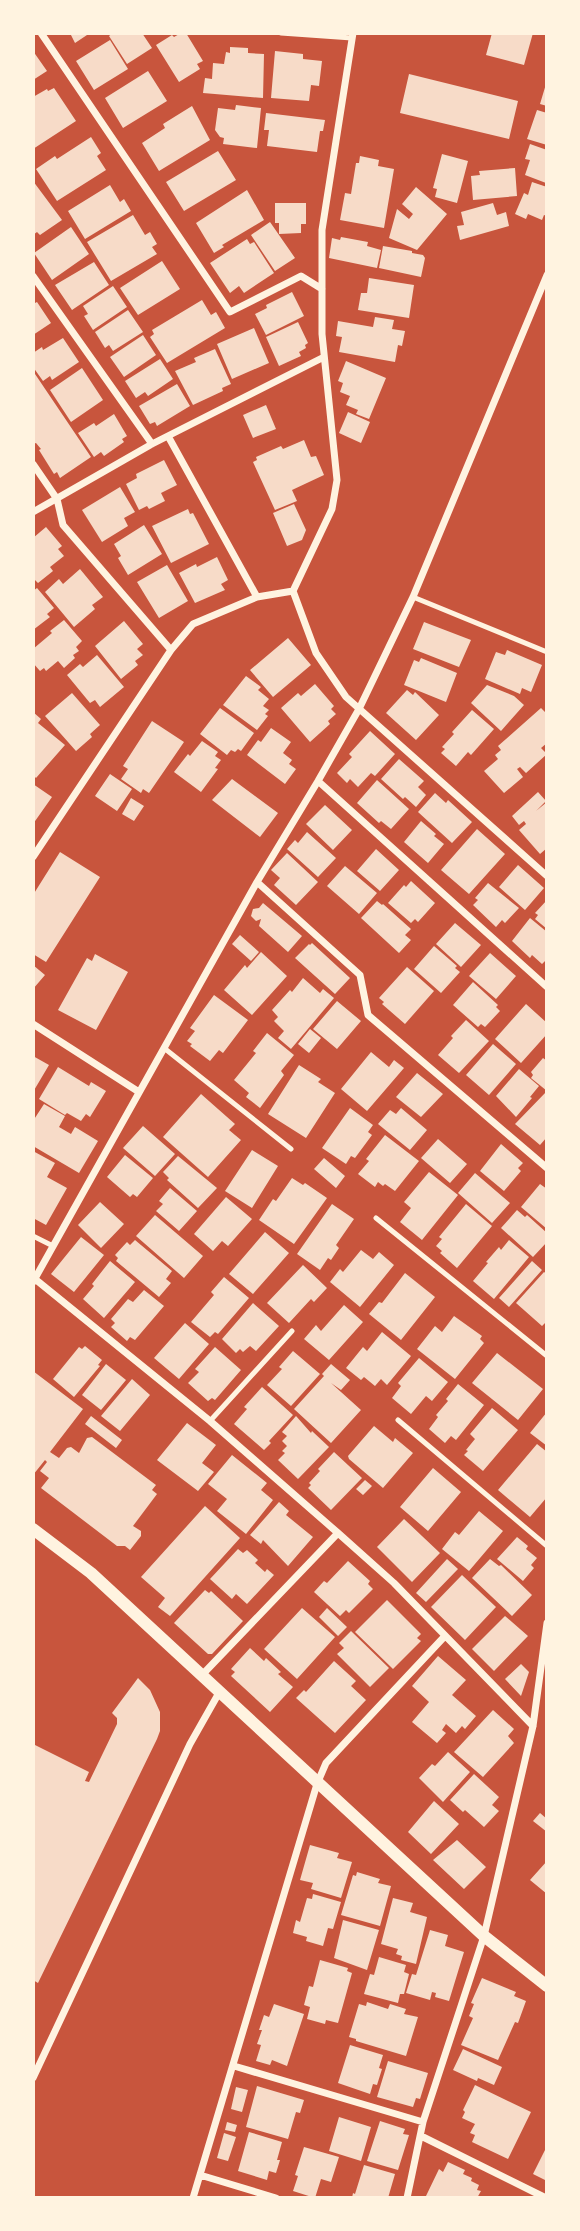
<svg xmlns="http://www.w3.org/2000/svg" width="580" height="2231" font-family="'Fira Sans Condensed',sans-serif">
	<rect width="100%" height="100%" fill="#c8553d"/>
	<!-- building -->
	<path fill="#f7dbc8" d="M70,33H90L75,43Z
		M113,33H142L152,48L127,64L109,36Z
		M181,33H186L203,61L197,64L200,69L179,82L156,45L172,35L174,37Z
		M492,33H533L524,65L486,55Z
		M110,40L128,69L94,90L76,61Z
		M230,47L248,48V53L264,54L263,98L203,93L205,78L212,79L213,63L224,64L226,52L230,53Z
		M33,51L47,71L33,80Z
		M275,51L303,54V59L322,61L319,86L311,85L309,101L271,98Z
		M148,71L167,101L123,128L105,98Z
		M409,74L518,101L509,139L400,113Z
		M546,84H547V106L540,104Z
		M54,88L76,121L33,149V97L47,89L48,91Z
		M236,105L261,108L257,148L223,144L224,138L220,137L215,130L218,108L235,110Z
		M192,106L210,140L159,171L142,143L165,128L163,124Z
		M537,110L547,113V145L527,139Z
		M266,113L325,120L323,131H320L317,152L267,146L269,130H264Z
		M91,137L101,153L97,156L106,170L57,201L36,169L55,156L57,159Z
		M530,144L547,150L546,183L525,175L530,160L525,159Z
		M218,151L236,180L184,211L166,182Z
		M442,154L468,161L457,203L435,197L437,189L433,188Z
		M360,156L379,160L378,166L394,169L384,228L340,220L345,193L351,194L356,163H359Z
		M515,168L517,196L473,200L471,176L480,175L479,171Z
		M33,181L62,220L40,235L37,232L33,235Z
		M532,182L547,187V216L544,215L542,220L528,214L526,219L515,214L524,193L528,195Z
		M110,185L120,202L124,199L131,211L85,239L68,211Z
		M416,187L447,214L417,250L389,238L397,209L409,219L413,214L402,204Z
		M247,190L264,220L222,245L224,247L214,253L196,223Z
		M275,203H306V224H301V233L279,234V223H275Z
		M493,203L497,215L506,212L509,226L460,240L457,226L464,225L461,212Z
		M133,215L145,235L150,232L157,244L152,247L157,254L111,281L87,242Z
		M270,222L295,258L275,271L251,235Z
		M71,227L89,254L52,280L34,253Z
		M341,237L368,242L367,246L381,250L377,268L329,258L332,238L340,240Z
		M247,239L250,244L254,242L274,273L244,293L239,286L230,293L210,263Z
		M383,246L412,251V253L423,255L425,258L421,277L379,268Z
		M162,261L180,289L138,315L120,288Z
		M94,262L109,285L72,310L55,285Z
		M369,278L414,285L409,318L358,310L361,293H367Z
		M113,286L127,307L93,330L84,316L88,314L83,306Z
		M292,292L304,316L266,335L255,314L267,308L266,305Z
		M202,300L211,315L216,312L225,328L167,363L150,337L154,334L152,330Z
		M37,302L51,323L33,335V304Z
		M128,310L143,332L113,351L109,345L105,348L95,332Z
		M375,317L394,320L392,329L405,331L402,346L398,345L395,362L339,352L342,337L336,336L338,321L373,327Z
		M298,322L308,343L305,345L306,348L299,352L301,356L279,366L266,337Z
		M254,328L269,363L232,379L217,344Z
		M143,335L156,355L124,377L110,357Z
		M63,338L79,362L52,380L50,376L43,381L33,367V353L42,347L43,350Z
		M215,349L231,384L222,388L223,391L193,405L175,371L196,362L194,358Z
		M160,359L173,379L148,396L145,392L136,398L125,381Z
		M346,361L386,378L369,419L356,414L358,410L346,405L350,396L340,392L343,383L338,381Z
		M82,368L103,400L71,422L50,390Z
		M33,371L91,457L60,478L57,472L54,474L39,450L41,449L36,443L33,444Z
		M177,384L190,406L157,426L155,422L150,424L139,406Z
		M266,405L276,429L253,438L243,415Z
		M348,412L370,422L361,443L339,433Z
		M114,414L127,436L122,439L124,442L104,456L101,452L94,457L78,433L94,423L96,426Z
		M304,440L311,457L316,456L324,475L292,490L297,501L275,510L253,462L257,460L256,457L281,446L283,449Z
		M164,460L177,485L161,493L165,501L149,509L147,506L139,510L126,484L137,478L136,474Z
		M120,487L135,512L124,518L128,526L102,542L82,510Z
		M294,504L306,530L302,540L287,546L273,513Z
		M188,509L190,514L193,513L209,544L171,563L152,526Z
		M144,525L162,554L128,575L118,558L121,556L114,544Z
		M46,527L62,546L58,549L64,556L50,567L53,571L38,583L33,578V538Z
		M217,557L228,580L221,584L225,590L195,603L179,573L196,564L197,567Z
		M167,565L188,601L159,618L137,582Z
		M80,569L103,597L92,605L95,609L74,627L45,592L59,579L63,584Z
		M37,588L54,608L47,614L50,617L33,630V591Z
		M64,620L82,641L76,647L79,651L73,655L75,658L64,668L58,661L46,671L44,668L40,671L33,663V649L52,633L50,631Z
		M124,621L143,644L137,649L143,655L135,661L138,665L121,679L95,646Z
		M424,622L471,640L459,667L413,649Z
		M288,638L311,665L273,697L250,670Z
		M507,650L542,665L531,692L522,688L520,694L485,679L496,652L505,655Z
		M97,655L124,687L100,707L95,700L90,703L67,675L80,664L83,667Z
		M421,658L457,673L446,702L404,685L414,660L419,662Z
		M246,676L261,687L258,690L269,699L263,706L269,710L265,714L268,716L257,730L223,705Z
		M315,684L334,706L331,709L336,714L328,721L330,724L310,742L281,708L298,693L301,696Z
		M487,685L514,696L524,705L501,731L471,703Z
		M407,690L413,695L415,692L439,715L416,740L386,713Z
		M72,693L100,725L90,734L92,737L76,751L45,716Z
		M220,708L254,733L241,751L238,749L235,752L231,750L227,755L200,734Z
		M541,708L547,714V743L541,748L547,754L526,773L520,767L517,769L523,777L504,793L484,771L498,759L495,755L501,750L498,746Z
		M472,710L494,729L471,755L468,752L456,766L441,753L445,749L442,747L454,734L452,732Z
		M33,712L41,719L38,723L65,745L36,778L33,775Z
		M152,721L184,742L149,793L143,789L141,793L121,779L128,769L123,766Z
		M271,728L291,742L283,753L292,760L289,764L296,769L285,784L247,755L258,740L261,742Z
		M370,731L395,754L375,776L371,773L358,787L350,779L347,783L337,773L352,757L349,754Z
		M202,741L218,752L215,756L221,760L215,768L218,769L201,792L174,772L188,754L190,756Z
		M399,759L424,781L418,787L426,795L416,807L405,797L403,799L381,779Z
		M110,774L132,789L117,811L95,796Z
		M232,779L278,813L260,837L212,800Z
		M377,780L409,809L391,829L381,821L379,823L357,803Z
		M33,784L52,797L33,824Z
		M538,792L546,801L536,811L547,802V848L540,854L519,830L526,824L524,821L519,825L512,816Z
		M435,793L446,803L448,800L472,822L452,843L418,812Z
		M131,798L144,806L134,821L122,814Z
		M325,805L352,830L333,850L306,824Z
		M421,821L436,834L434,836L444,844L428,863L404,842Z
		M477,829L505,854L469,894L441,870Z
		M307,832L336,858L318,877L287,849L295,840L298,843Z
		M376,849L399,870L380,891L357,871Z
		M60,852L100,877L46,962L33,954V895Z
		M287,853L318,882L296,905L274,885L280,878L271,870Z
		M518,865L544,888L525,910L499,887Z
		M345,866L377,893L359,914L327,886Z
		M411,881L435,903L418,922L415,919L411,923L388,903L404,885L406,887Z
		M488,883L519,908L505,923L502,920L496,927L473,905L478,900L475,898Z
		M547,900V929L535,919L538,915L535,913Z
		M377,901L382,905L383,904L411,929L405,935L411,940L399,953L361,918Z
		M263,903L302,936L288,952L259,926L261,919L256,921L251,916L253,909L259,908Z
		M530,918L547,932V959L542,964L532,955L530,958L512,941Z
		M455,923L481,945L461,967L436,944Z
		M240,935L259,952L251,961L232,944Z
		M312,943L350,978L335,994L295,958L309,944L310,945Z
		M434,946L457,966L455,968L460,972L441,993L414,969Z
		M261,952L287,976L252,1015L224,990L245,965L247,968Z
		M490,953L516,976L496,999L469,976Z
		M95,954L128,972L96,1030L58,1010L87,958L92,961Z
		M33,965L45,975L33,989Z
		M407,967L434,991L405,1024L382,1004L384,1002L379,998Z
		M303,978L320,993L323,989L334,998L291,1049L278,1038L284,1031L274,1021L278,1017L272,1010L290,990L292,992Z
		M473,982L498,1005L496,1007L500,1011L485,1027L481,1024L478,1027L453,1005Z
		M214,995L248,1020L223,1053L219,1050L210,1061L190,1046L192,1044L187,1041L195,1031L190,1028Z
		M337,1001L361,1021L337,1049L313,1029Z
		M526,1004L547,1023V1034L521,1063L495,1039Z
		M466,1020L489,1041L459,1073L438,1055L453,1038L451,1036Z
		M310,1029L321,1038L309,1053L298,1044Z
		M267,1033L294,1055L281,1071L284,1075L260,1108L246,1097L249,1093L234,1080L256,1053L253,1051Z
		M493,1044L516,1064L489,1095L466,1075Z
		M371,1052L389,1067L394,1060L404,1068L367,1111L341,1089Z
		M33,1056L49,1065L33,1092Z
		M543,1058L547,1061V1137L540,1145L515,1124L547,1091L531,1078L533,1075L531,1072Z
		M299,1065L321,1079L318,1082L335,1093L306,1138L268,1114Z
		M58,1067L89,1086L91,1082L106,1091L90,1117L86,1114L81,1121L67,1113L65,1115L39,1099Z
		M519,1069L539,1086L530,1097L532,1098L516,1117L496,1096Z
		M417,1073L443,1094L421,1117L396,1097Z
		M201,1094L235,1124L229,1130L241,1140L208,1177L163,1137Z
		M44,1104L65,1116L59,1127L71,1134L75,1127L98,1141L79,1173L33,1146V1121Z
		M350,1108L373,1125L368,1132L372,1135L355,1158L351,1156L346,1164L322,1148Z
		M401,1108L427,1130L410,1150L378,1124L390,1110L396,1114Z
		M143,1126L175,1154L155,1176L123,1148Z
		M385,1135L419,1161L395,1191L385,1184L383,1186L378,1182L375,1187L358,1174L369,1161L366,1159Z
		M438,1139L467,1164L450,1183L421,1158Z
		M501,1144L523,1163L518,1168L521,1171L504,1191L480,1171Z
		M252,1150L278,1166L252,1208L225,1191Z
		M33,1151L55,1163L47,1177L67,1188L46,1225L33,1218Z
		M125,1155L153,1178L137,1197L133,1194L130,1197L107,1177Z
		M178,1156L217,1188L198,1208L167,1180L169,1178L163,1172Z
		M324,1158L345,1176L336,1188L314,1169Z
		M429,1172L458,1195L422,1240L400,1222L411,1208L404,1202Z
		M475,1173L510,1203L492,1223L458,1193Z
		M292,1178L303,1185L305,1183L327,1198L294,1244L259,1220L273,1199L276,1201Z
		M540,1184L547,1189V1229L521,1207Z
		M170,1188L197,1211L179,1231L156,1211L163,1204L159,1201Z
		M226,1197L252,1219L228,1246L222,1241L213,1251L194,1234Z
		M100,1202L124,1224L101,1248L78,1225Z
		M332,1204L354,1219L336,1245L339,1248L331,1260L328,1258L320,1270L297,1254Z
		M466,1204L492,1226L457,1268L440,1253L442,1251L436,1246L442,1239L439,1237Z
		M517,1210L525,1217L527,1215L547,1233V1242L533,1257L501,1228Z
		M155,1215L203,1256L184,1278L136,1236Z
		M265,1232L289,1253L253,1294L229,1274Z
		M81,1237L104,1255L74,1292L51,1274Z
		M135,1240L172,1271L166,1279L171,1283L159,1297L116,1261L118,1258L115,1255L127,1242L130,1245Z
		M509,1240L529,1257L494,1299L473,1281L488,1263L486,1262L499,1247L501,1250Z
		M361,1250L373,1259L379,1252L394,1265L360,1307L330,1282L340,1269L343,1272Z
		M110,1261L135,1282L104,1318L83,1299L94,1286L92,1284Z
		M532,1261L542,1270L509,1307L499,1298Z
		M303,1265L327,1288L314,1302L311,1299L289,1323L267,1303Z
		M544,1272L547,1274V1321L542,1326L516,1303Z
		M405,1273L435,1297L401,1340L369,1314L379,1302L382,1303Z
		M224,1277L249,1298L218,1334L215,1332L210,1337L191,1322L214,1295L211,1292Z
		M144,1290L164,1306L135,1340L130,1337L127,1341L111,1327L115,1323L111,1319L128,1299L133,1302Z
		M253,1303L279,1326L256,1351L250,1346L243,1352L240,1349L236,1353L222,1339Z
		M344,1305L363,1322L329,1360L304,1339L316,1325L321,1331Z
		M454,1316L482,1336L480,1339L484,1343L455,1379L417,1349L435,1326L442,1332Z
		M185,1323L209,1344L179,1379L154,1358Z
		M382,1332L411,1356L387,1385L381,1379L375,1386L364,1377L361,1380L346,1368L363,1347L367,1351Z
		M85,1346L102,1360L98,1365L100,1366L74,1397L53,1379L79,1347L82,1349Z
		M215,1347L241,1370L215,1400L212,1398L208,1401L188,1383L199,1372L195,1369Z
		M293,1351L320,1374L291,1406L267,1385L282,1369L279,1367Z
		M497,1353L543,1389L518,1420L472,1383Z
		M419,1358L448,1382L432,1401L426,1396L411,1414L392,1398L401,1386L398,1383Z
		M106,1364L126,1380L101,1410L82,1395Z
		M331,1364L350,1380L341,1390L331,1383L361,1410L331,1443L294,1409L324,1376L322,1374Z
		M33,1371L83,1409L50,1452L59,1458L67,1448L71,1447L79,1453L87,1438L92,1437L156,1485L152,1490L157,1494L133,1526L141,1531V1536L130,1550L125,1546H117L41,1488L49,1478L40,1471L47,1462L45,1460L33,1475Z
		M132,1379L150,1395L120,1431L101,1416Z
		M458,1384L484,1405L456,1440L451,1436L445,1443L429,1429L438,1417L436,1415L448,1401L446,1399Z
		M262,1387L293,1415L269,1441L271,1443L264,1450L234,1424L247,1409L244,1407Z
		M492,1408L518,1430L483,1471L464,1455L468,1451L466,1450L475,1439L470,1434Z
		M547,1412V1446L530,1433Z
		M91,1416L122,1440L116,1448L85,1424Z
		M296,1416L311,1433L312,1431L329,1447L298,1479L278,1460L285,1453L282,1451L287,1446L282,1441L287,1436L282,1432Z
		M187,1423L216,1445L202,1463L214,1472L198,1491L157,1460Z
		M374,1426L393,1442L395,1438L413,1453L383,1488L349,1459L348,1456Z
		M537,1444L547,1452V1497L530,1517L498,1490Z
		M334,1452L362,1478L331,1510L308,1488L311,1485L309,1483L320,1471L318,1469Z
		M232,1455L267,1483L261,1490L273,1500L246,1534L217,1511L227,1499L208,1484Z
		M433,1468L461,1492L428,1531L400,1507Z
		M365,1480L372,1486L363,1495L356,1489Z
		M279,1502L289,1511L286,1515L313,1537L288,1566L263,1540L261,1544L250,1535Z
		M205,1506L240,1538L170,1616L158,1607L165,1598L141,1577Z
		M479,1511L503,1531L469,1571L442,1549L455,1532L459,1535Z
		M404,1519L440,1553L412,1582L377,1547Z
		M517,1537L528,1546L526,1549L537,1558L531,1565L534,1568L523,1581L497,1559Z
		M238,1549L243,1553L247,1550L258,1560L255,1563L265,1572L267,1569L274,1575L247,1604L236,1594L232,1599L210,1579Z
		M447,1559L458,1569L426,1602L416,1593Z
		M490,1559L499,1566L501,1565L532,1595L512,1616L472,1578Z
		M348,1561L370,1581L368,1584L373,1589L349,1613L346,1610L340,1616L314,1592L324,1581L327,1583Z
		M462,1575L496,1607L465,1640L431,1607Z
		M205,1590L209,1593L211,1591L243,1621L212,1654H208L174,1623Z
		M387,1600L421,1634L417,1638L421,1641L393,1669L355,1632Z
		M302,1608L335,1637L297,1679L264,1649Z
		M327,1608L347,1627L338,1636L319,1617Z
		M505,1616L528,1636L494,1671L472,1649Z
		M351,1631L389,1668L370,1687L337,1654L344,1648L339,1643Z
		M250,1648L264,1661L266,1658L281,1672L278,1674L293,1687L270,1712L231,1676L235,1672L231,1669Z
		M438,1656L466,1680L452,1695L476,1716L465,1729L462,1726L456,1733L446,1724L442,1730L446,1733L437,1743L412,1722L429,1702L412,1686Z
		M334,1661L356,1681L351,1686L366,1700L335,1733L296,1698L304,1690L306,1692Z
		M521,1664L529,1672L521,1696L505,1679Z
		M138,1678L150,1690L160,1712V1731L157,1739L38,1983L33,1980V1744L89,1772L85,1781L89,1782L117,1724V1718L112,1713Z
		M493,1710L514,1729L508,1736L514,1743L483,1777L454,1752Z
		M448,1752L470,1772L443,1802L419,1778L432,1764L435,1766Z
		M474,1774L499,1797L492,1805L499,1811L484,1827L465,1810L463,1812L450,1800Z
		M434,1801L459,1824L431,1854L408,1832Z
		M540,1813L547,1819V1832L533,1821Z
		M457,1840L486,1867L464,1889L433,1860Z
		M310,1845L339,1853L337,1858L352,1862L341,1898L311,1889L313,1883L300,1880Z
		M547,1861V1894L530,1880Z
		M357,1872L380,1879L378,1883L391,1886L380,1926L341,1915L353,1875L356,1876Z
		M313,1894L341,1902L333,1929L328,1928L323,1946L306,1941L307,1937L293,1933L296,1920L300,1922L307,1898L312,1899Z
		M393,1898L413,1903L410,1912L427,1917L416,1964L401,1960L402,1956L396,1954L398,1949L381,1944Z
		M343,1920L379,1930L367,1970L334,1958Z
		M430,1930L448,1935L445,1946L464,1952L449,2001L435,1997L436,1993L432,1992L430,2000L406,1993L412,1974L416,1975Z
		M379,1957L406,1965L404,1972L409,1974L404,1994H400L398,2003L364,1994L370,1974L374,1975Z
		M320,1960L348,1968L347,1971L352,1973L338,2023L326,2020L325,2024L307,2019L310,2007L304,2005L309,1986L313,1987Z
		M482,1978L516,1992L514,1996L526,2001L518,2023L515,2022L498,2060L461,2045L473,2018L469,2016L474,2004L471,2003Z
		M367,2002L388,2009L390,2004L406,2009L404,2014L418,2017L406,2056L356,2041V2039L349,2037L359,2004L366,2006Z
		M274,2004L304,2014L287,2066L272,2060L270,2065L256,2061L261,2045L257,2044L262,2030H259L264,2015L269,2017Z
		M350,2045L383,2055L379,2068L382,2069L377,2085L373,2084L370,2094L338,2083Z
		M463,2049L502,2067L494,2085L478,2078L477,2081L453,2070Z
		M388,2061L428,2073L420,2099L416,2098L413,2107L377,2097Z
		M475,2085L531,2112L508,2159L472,2142L475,2135L470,2133L475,2124L462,2118L465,2112L463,2110Z
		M257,2086L304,2100L300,2113L296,2112L288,2139L246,2127Z
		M236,2087L248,2090L242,2112L231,2109Z
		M339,2117L371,2127L361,2161L329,2151Z
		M380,2121L405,2129L403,2134L409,2135L398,2170L367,2161Z
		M227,2122L237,2125L235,2132L225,2130Z
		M249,2132L282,2142L277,2160H280L276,2173L269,2171L267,2180L238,2171Z
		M224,2133L236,2137L228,2161L217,2158Z
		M547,2146V2181L533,2174Z
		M304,2147L339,2157L331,2182L321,2179L315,2198L293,2191L298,2176L295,2175Z
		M448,2162L465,2170L463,2174L472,2178L471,2181L479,2185L477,2190L481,2191L477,2198H428L426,2196L439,2169L443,2172Z
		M364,2165L395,2174L388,2198H352L353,2193L355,2194Z"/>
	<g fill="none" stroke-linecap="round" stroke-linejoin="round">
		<!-- service -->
		<path stroke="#fff3e0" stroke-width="5" d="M281,33L352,38
			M413,597L547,652
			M164,1048L291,1149
			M376,1218L547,1356
			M33,1236L53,1246
			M398,1420L547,1546
			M210,1421L292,1331"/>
		<!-- minor -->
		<path stroke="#fff3e0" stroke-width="7" d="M41,33L230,312L301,276L322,289
			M353,33L322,230V334L337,480L332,509L293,591L316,653L346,697L547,876
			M33,276L152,444
			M168,436L257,597
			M33,464L57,499L63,525L171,650
			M33,512L152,444L324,357
			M318,781L547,987
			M33,857L171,650L193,624L257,597L293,591
			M257,882L360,975L368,1015L547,1168
			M33,1024L139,1092
			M35,1279L210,1421L338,1533L394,1583L533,1726
			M33,1282L257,882L318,781L359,709L413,597L547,275
			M202,1675L338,1533
			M234,2066L423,2122
			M33,2078L190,1744L220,1691
			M421,2136L546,2198
			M200,2175L276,2198
			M193,2198L317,1784L326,1763L444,1637
			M407,2198L423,2122L484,1936L533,1726L547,1623"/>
		<!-- tertiary -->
		<path stroke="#fff3e0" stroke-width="12" d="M33,1529L91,1573L484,1936L547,1986"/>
	</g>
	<!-- border -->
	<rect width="580" height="2231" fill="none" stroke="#fff3e0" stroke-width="70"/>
</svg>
